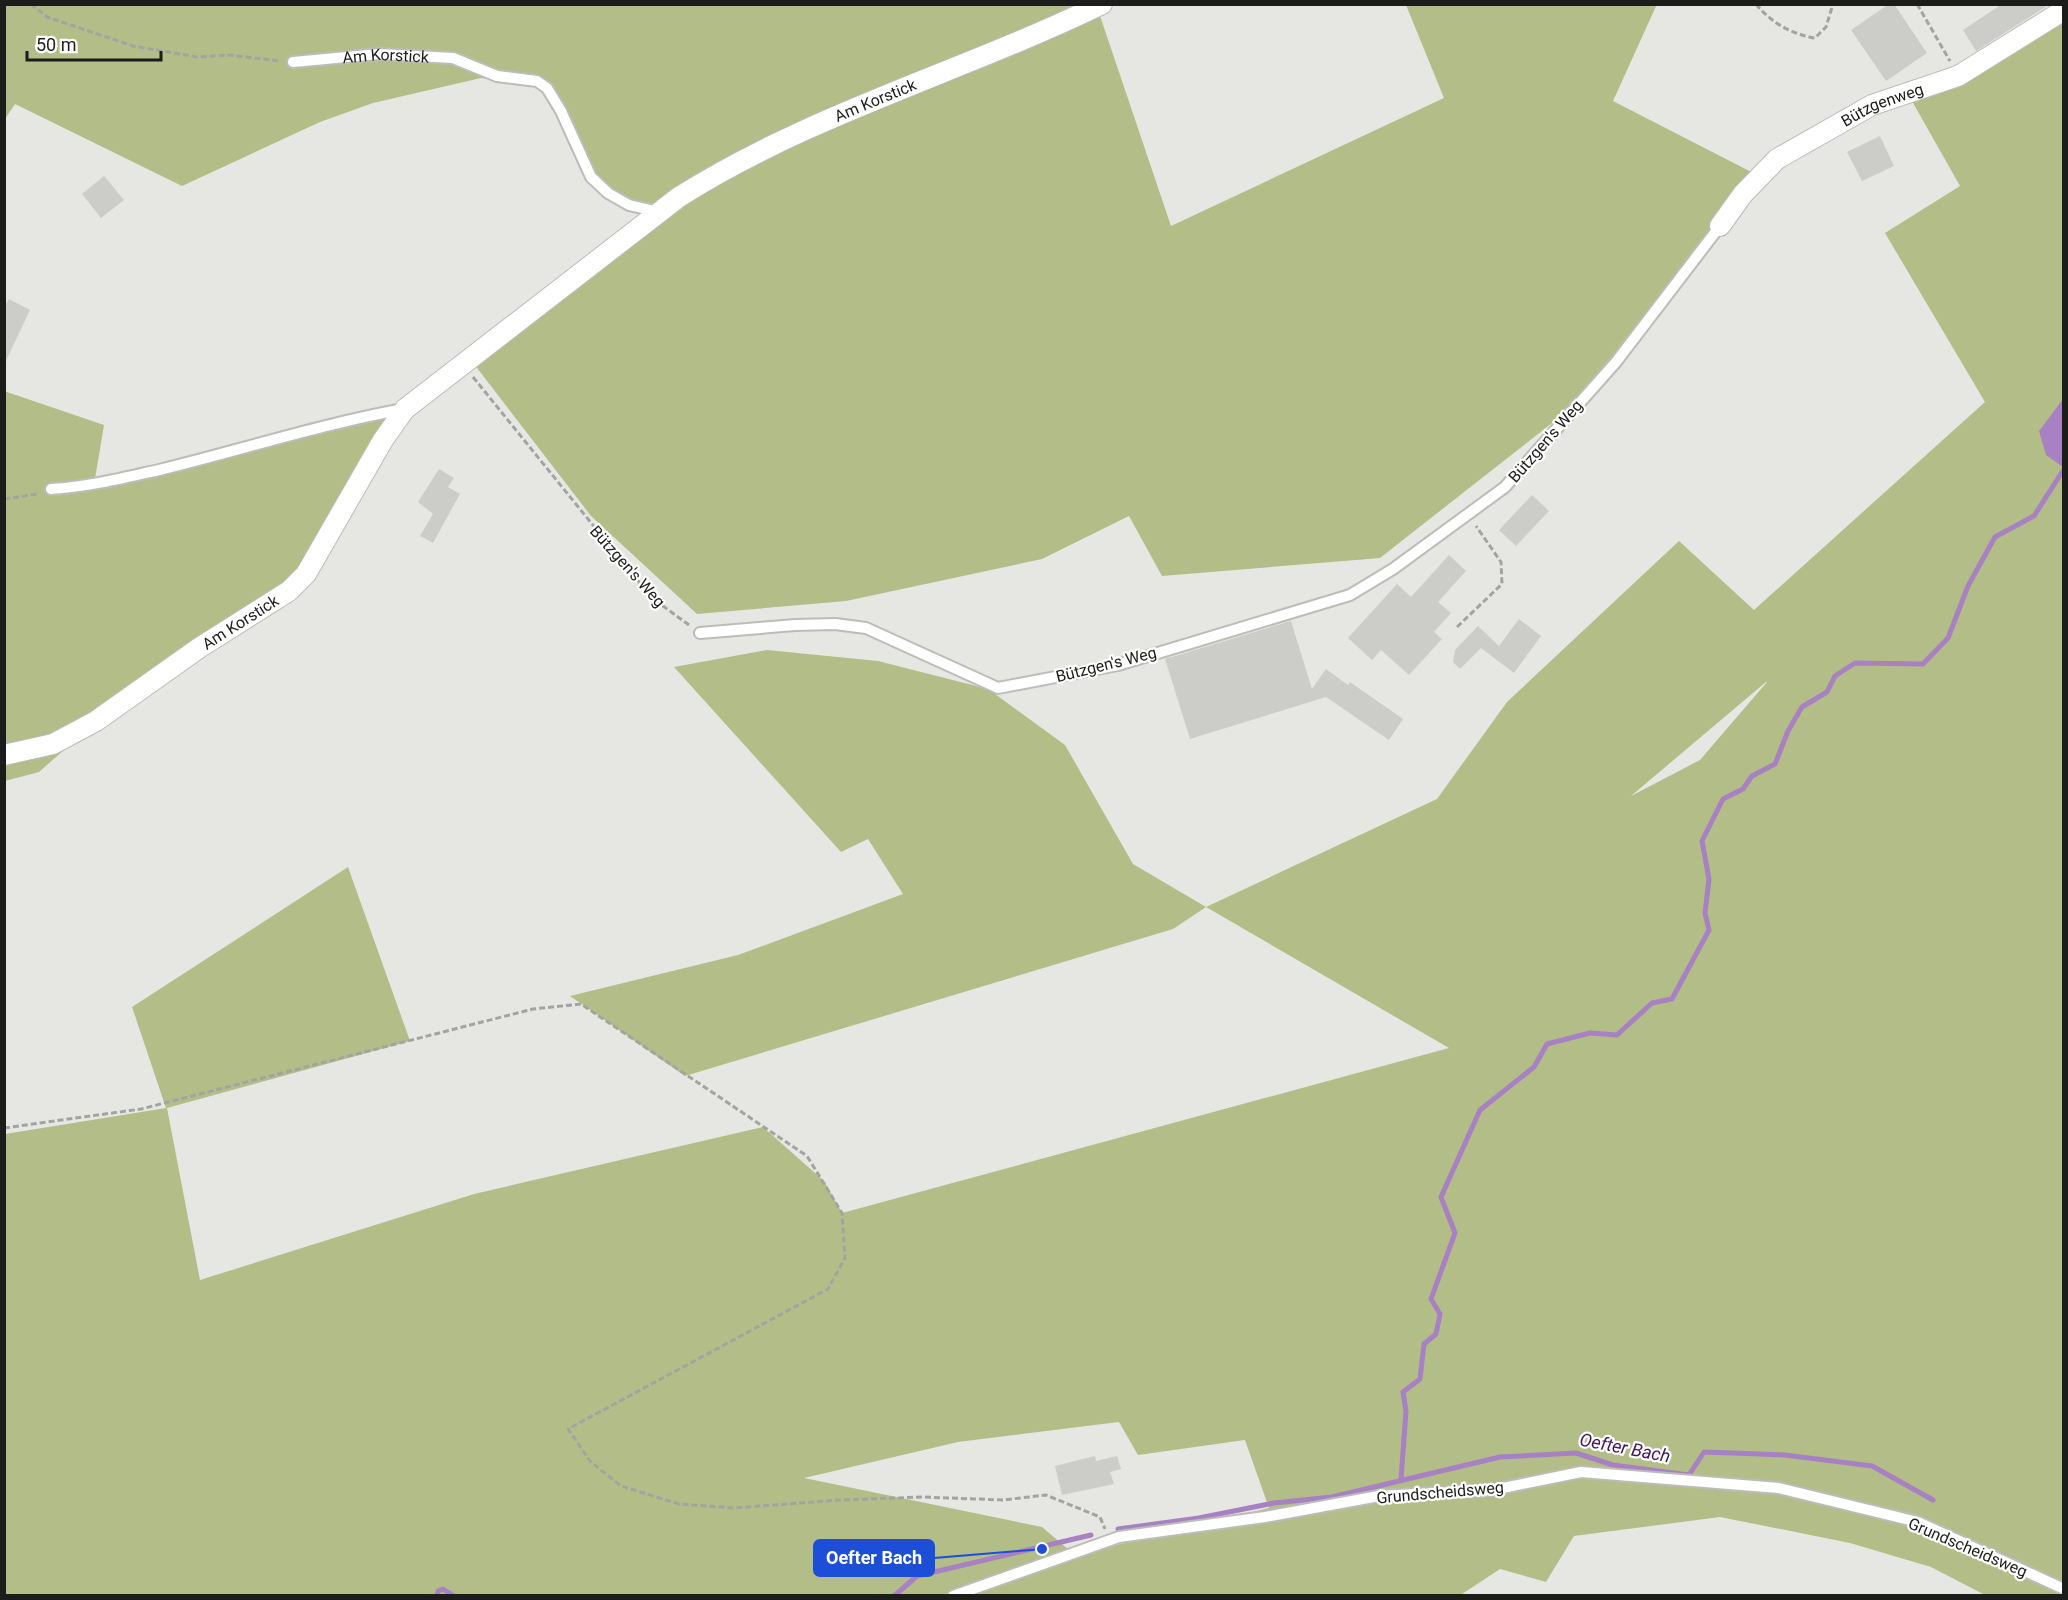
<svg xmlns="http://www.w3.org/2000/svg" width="2068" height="1600" font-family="Roboto,sans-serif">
	<rect width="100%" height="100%" fill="#e6e7e2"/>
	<!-- green -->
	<path fill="#b3bd88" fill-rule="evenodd" d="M1657,4L1613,101L1761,177L1612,358L1552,423L1380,558L1162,576L1129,516L1042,559L846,601L697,614L591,516L474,364L660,212L629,203L592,176L562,112L540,88L516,82L481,78L373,103L320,122L182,186L15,104L5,119V5H1101L1097,7L1171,226L1444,98L1406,5Z
		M2063,11V1595H1985L1931,1567L1850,1543L1720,1517L1574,1536L1546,1582L1500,1569L1459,1596H5V1134L166,1108L132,1007L348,867L410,1041L167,1108L200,1280L474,1194L763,1127L824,1181L842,1213L1449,1048L1206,907L1173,929L685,1076L570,996L738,955L903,894L868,839L841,852L674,667L767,650L878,661L988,689L1065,745L1133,864L1206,907L1437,799L1507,702L1679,541L1754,610L1985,402L1885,233L1960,186L1908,94ZM1767,682L1700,760L1631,796L1766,682ZM1119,1422L1138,1455L1245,1440L1269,1508L1075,1555L1042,1527L804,1478L958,1442Z
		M4,391L104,425L94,485L404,409L306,574L97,721L39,772L5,781Z"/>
	<!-- water -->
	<path fill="#a881c3" d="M2063,399V467L2046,455L2039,431Z"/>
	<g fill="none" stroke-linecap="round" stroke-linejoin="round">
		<!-- stream -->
		<path stroke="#a881c3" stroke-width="5" d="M1401,1479L1406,1411L1403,1392L1420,1379L1424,1344L1436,1334L1440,1314L1431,1299L1455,1233L1441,1197L1480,1110L1534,1067L1547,1044L1590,1033L1617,1035L1652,1003L1672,999L1709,930L1705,913L1709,879L1702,841L1723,799L1743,789L1752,776L1775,764L1788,731L1802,707L1827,692L1835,676L1855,663L1923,664L1948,638L1968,586L1995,537L2034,516L2064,469
			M1118,1529L1199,1518L1274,1503L1332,1497L1500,1457L1576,1453L1613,1465L1689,1475L1704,1452L1785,1455L1872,1466L1933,1500
			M437,1596L438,1591L443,1589L454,1596
			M894,1596L917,1576L1091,1535"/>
	</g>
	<!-- building -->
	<path fill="#cccdc8" d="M1889,4H1894L1927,53L1886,81L1851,30Z
		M2002,4H2050L1976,51L1963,30Z
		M1880,136L1894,166L1862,181L1847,152Z
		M104,176L124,200L101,218L82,194Z
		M9,299L30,310L4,365V308Z
		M439,469L454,478L448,487L460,494L433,543L420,536L433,514L418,502Z
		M1532,495L1549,511L1516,546L1499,530Z
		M1449,555L1466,571L1438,602L1451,613L1434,632L1442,639L1409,675L1381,650L1372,660L1348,638L1397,584L1411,597Z
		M1519,619L1541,636L1514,673L1481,648L1460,669L1453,662L1455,650L1478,626L1499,646Z
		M1291,621L1312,689L1326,669L1348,685L1350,682L1403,719L1389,740L1326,697L1190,739L1165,659Z
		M1095,1456L1096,1461L1117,1456L1121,1469L1110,1472L1114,1484L1062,1495L1055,1466Z"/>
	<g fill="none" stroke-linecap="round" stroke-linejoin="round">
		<defs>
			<g id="service">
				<path id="s1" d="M293,62L379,54L453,58L497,76L537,81L547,88L561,111L591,177L608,193L629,205L659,212"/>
				<path d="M51,489C88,487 123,478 159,470C241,450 321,424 404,409"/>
				<path d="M700,633L795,625L835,624L866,628L998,688L1118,665L1350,595L1393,569L1505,487L1616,362L1720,226"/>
				<path d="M953,1596L1119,1537L1265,1517L1379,1496L1493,1490L1581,1472L1779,1488L1918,1522L2064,1589"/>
			</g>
			<g id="minor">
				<path id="s2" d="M1720,226L1743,194L1777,159L1872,105L1958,76L2064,10"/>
				<path id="s3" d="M4,755L53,744L96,721L199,648L289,591L306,574L383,440L405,409L679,197C810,114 962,72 1102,4"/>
			</g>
		</defs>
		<!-- service casing -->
		<use href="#service" stroke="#bcbdb8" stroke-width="14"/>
		<!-- minor casing -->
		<use href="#minor" stroke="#bcbdb8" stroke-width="22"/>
		<!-- path -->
		<path stroke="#a3a4a0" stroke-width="3" stroke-dasharray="6 3" stroke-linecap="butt" d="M31,4L47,17L133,46L197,57L229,55L280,61
			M1756,4C1771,23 1792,34 1815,38L1826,27L1833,4
			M1917,4L1950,61
			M473,377L639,582L663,606L689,625
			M4,499L38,494
			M1457,627L1502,584L1501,562L1476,526
			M4,1128L141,1109L533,1009L581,1004L807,1156L842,1213L845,1258L828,1289L568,1429L590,1461L621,1486L679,1504L734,1508L840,1500L922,1497L1003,1500L1046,1495L1100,1517L1105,1529"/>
		<!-- service -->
		<use href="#service" stroke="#fff" stroke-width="10"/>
		<!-- minor -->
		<use href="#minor" stroke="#fff" stroke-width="20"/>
	</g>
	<g text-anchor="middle" stroke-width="4.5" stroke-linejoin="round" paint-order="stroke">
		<!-- street labels -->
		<g font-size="16" fill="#1c1c1a" stroke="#fff">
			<text dy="6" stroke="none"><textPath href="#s1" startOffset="93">Am Korstick</textPath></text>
			<text dy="6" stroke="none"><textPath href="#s3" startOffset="1114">Am Korstick</textPath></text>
			<text dy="6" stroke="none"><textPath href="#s2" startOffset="207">Bützgenweg</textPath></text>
			<text transform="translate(1545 441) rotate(-49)" y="6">Bützgen's Weg</text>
			<text transform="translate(628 566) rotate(48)" y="6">Bützgen's Weg</text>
			<text dy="6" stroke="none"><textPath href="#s3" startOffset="274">Am Korstick</textPath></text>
			<text transform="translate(1106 664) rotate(-14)" y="6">Bützgen's Weg</text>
			<text transform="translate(1440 1492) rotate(-5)" y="6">Grundscheidsweg</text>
			<text transform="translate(1968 1547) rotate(23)" y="6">Grundscheidsweg</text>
		</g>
		<!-- water labels -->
		<g font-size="18" font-style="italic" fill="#471162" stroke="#fff">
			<text transform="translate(1625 1448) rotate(11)" y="6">Oefter Bach</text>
		</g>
	</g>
	<!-- callouts -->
	<path fill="none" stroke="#1d4ed8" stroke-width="2" d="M1042 1549L934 1558"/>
	<circle fill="#1d4ed8" stroke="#fff" stroke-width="2" cx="1042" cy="1549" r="6"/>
	<rect fill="#1d4ed8" stroke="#1d4ed8" stroke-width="2" x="814" y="1540" width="120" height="36" rx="6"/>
	<g font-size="18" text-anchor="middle" font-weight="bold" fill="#fff">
		<text x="874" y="1564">Oefter Bach</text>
	</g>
	<!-- border -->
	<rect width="2068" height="1600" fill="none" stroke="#1c1c1a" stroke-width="12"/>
	<!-- scale -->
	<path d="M27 51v9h134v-9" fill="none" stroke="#1c1c1a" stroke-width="3"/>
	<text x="36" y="51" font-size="18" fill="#1c1c1a" stroke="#ffffff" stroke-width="4.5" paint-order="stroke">50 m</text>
</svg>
